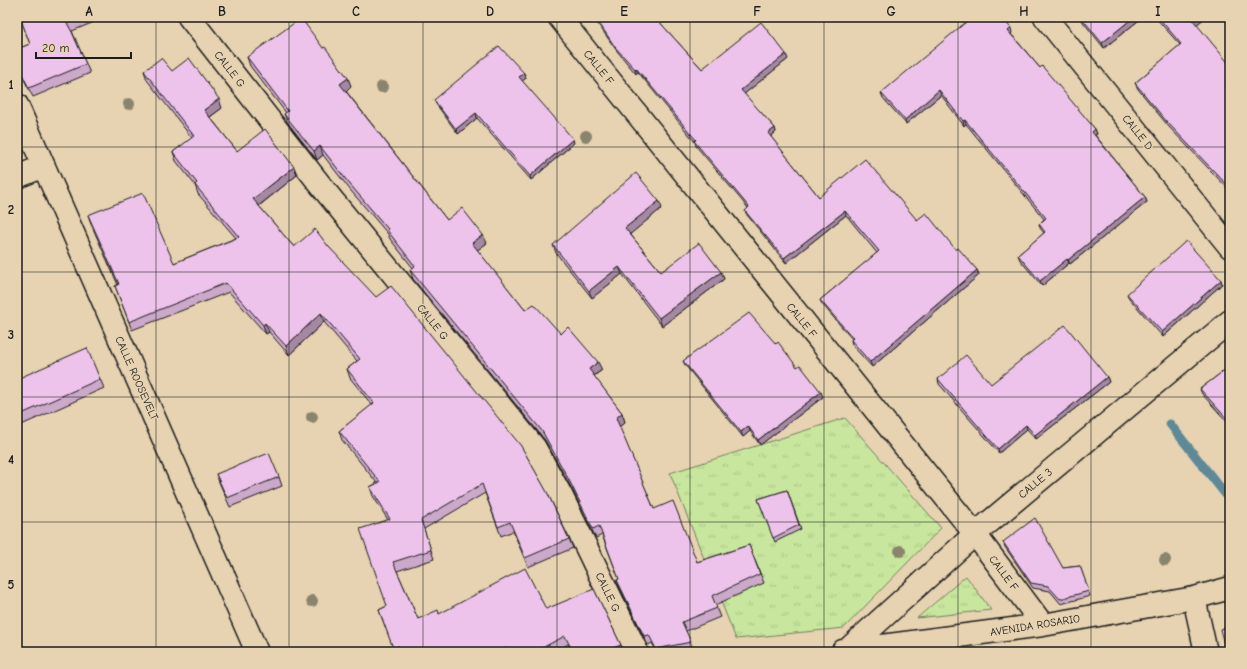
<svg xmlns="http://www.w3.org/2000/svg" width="1247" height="669" font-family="'Comic Neue',sans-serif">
	<defs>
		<pattern id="park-tufts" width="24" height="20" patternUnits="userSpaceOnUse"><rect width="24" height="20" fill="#c8e69e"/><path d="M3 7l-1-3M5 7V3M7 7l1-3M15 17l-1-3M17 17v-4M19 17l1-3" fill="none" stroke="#abc588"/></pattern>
	</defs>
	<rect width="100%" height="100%" fill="#e7d2b1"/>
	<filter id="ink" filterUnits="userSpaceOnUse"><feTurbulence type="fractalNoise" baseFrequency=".025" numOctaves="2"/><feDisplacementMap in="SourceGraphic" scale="8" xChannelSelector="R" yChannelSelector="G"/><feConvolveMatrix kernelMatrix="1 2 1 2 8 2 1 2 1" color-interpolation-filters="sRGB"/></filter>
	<g filter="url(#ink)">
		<!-- park -->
		<path fill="url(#park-tufts)" stroke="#72815d" d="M845,418L941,528L844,628L736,639L670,473Z
			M966,576L991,610L917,618Z"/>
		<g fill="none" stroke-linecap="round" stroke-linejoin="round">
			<!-- stream -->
			<path stroke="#5d8a96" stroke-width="9" d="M1170,424L1230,500"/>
			<defs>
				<path id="minor" d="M189,17L326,192L535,448L561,495L637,652
					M559,17L975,534L1043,625
					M1045,17L1230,247
					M17,105L257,652
					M17,177L44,166
					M1194,598L1206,652
					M843,651L1043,625L1194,598L1230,588
					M846,651L975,534L1230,321"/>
			</defs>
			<!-- minor casing -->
			<use href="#minor" stroke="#1c1c1c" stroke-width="25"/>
			<!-- minor -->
			<use href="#minor" stroke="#e7d2b1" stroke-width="22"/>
		</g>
		<!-- trees -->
		<g fill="#8a846d">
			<circle cx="382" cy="87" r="6"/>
			<circle cx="129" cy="104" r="6"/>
			<circle cx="586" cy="136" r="6"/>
			<circle cx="312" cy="417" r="6"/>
			<circle cx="900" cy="551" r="6"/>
			<circle cx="1165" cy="560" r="6"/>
			<circle cx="312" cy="601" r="6"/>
		</g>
		<!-- wall -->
		<path fill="#cca8ca" stroke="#1c1c1c" d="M20,17H104V18L72,31L86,64L90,73L33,97L17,66V49L30,44Z
			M593,17H655L702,69L788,59L744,94L775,128L776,132L771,137L819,197L917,220L956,250L977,270L979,275L872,367L852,345L851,340L852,339L822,304L820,300L877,253L846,215L786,263L747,215L745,211L748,208L696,146L695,142L638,72L636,74L617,51Z
			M1079,17H1143L1104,48Z
			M1155,17H1206L1196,25L1230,86L1229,87L1230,88V191L1169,127L1138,89L1135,83L1180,45Z
			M1012,33L1011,34L1040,68L1095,129L1097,134L1095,135L1145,197L1147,202L1070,264L1069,263L1042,286L1020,260L1018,255L1044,233L1040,228L1039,224L1044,219L966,124L964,126L941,95L906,124L883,98L881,93Z
			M323,48L351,86L346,91L447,220L487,243L477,250L525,310L561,334L602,370L594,376L622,413L625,422L619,427L654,509L697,562L749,545L764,583L715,605L720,617L686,631L694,651L689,652H657L652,643L648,645L620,588L617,580L619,579L602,535L596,538L572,489L545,440L413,279L410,270L413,268L390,239L388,234L351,191L323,155L317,160L288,123L284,114L286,113L250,66L247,57Z
			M144,71H172L222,108L210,117L237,151L294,167L297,175L259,206L294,247L328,246L569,539L573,548L528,567L513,531L501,536L485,493L424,529L434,559L397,571L418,619L439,614L546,609L621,645L623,652H572L568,644L554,652H395L379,610L387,606L388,520L373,496L370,487L377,483L342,440L339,431L372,405L350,378L347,369L357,361L324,322L289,355L269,332L266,334L229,292L132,330L115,286L118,285L91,224L88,215L174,263L236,238L198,194L195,185L176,161L173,152L192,138L147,80Z
			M524,73L526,78L522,81L574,143L531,180L477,118L458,134L436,104L434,100Z
			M662,208L630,234L661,272H721L724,279L662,326L622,274L592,298L556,253L553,245Z
			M1221,280L1222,284L1163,337L1129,298L1127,294Z
			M776,344L797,367L823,397L760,445L750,431L743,437L685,365L683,361Z
			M1230,366V425L1202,394L1200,389Z
			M1107,377L1109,382L1036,439L1027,429L999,453L939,384L938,379L991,384Z
			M17,379H100L104,388L17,427Z
			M216,474L279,477L282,486L230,507L219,482Z
			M787,490L801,529L775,542L758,499Z
			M1003,542L1063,568L1080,566L1090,596L1061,604L1050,591L1033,588L1005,547Z"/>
		<!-- shaded-wall -->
		<path fill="#a688a4" stroke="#1c1c1c" d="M1134,17H1143L1104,48L1102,43Z
			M1197,17H1206L1195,26L1193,20Z
			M1011,28L1012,33L1010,35L1008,31Z
			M786,54L788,59L743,95L741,90Z
			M636,68L638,72L636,74L635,69Z
			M524,73L526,78L521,82L519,77Z
			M348,78L351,86L344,93L340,84Z
			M1230,78V86L1227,88L1225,83Z
			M939,90L941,95L906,124L905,120Z
			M219,99L222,108L207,119L204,110Z
			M476,113L477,118L458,134L456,129Z
			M965,120L966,124L964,126L963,121Z
			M775,128L776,132L769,138L768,133Z
			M1095,129L1097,134L1093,136L1092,132Z
			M573,139L574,143L531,180L530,176Z
			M320,146L323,155L317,160L314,151Z
			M294,167L297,175L256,208L253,199Z
			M1145,197L1147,202L1070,264L1068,260Z
			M659,201L662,208L628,236L625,228Z
			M845,211L846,215L786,263L784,258Z
			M483,235L487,243L475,252L472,243Z
			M1067,259L1069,263L1042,286L1040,281Z
			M619,267L622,274L592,298L589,291Z
			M977,270L979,275L872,367L870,362Z
			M721,272L724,279L662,326L659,318Z
			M1221,280L1222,284L1163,337L1162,332Z
			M321,313L324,322L289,355L286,346Z
			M265,323L269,332L266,334L263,325Z
			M598,362L602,370L592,377L589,369Z
			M1107,377L1109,382L1036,439L1035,435Z
			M821,392L823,397L760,445L758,440Z
			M622,413L625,422L619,427L616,418Z
			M1026,425L1027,429L999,453L998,449Z
			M748,426L750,431L743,437L741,432Z"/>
		<!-- building -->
		<path fill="#edc3eb" stroke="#1c1c1c" d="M20,17H81L67,23L72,32L86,64L29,88L17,64V49L30,44Z
			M595,17H655L702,69L761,22L786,54L741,90L775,128L768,133L819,197L865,159L917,220L926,213L956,250L958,248L977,270L870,362L851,340L853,338L820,300L879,251L845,211L784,258L745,211L749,207L694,141L696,140L636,68L635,69L615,47Z
			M972,17H1001L1011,28L1008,31L1040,68L1042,66L1095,129L1092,132L1145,197L1068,260L1067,259L1040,281L1018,255L1045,232L1039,224L1046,218L965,120L963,121L939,90L905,120L881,93Z
			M1081,17H1134L1102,43Z
			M1158,17H1197L1193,20L1230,65V78L1225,83L1230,88V188L1167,122L1135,83L1181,44Z
			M301,18L323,48L325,47L348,78L340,84L447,220L462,208L483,235L472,243L525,310L534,304L561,334L568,327L598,362L589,369L622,413L616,418L654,509L673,501L697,562L749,545L760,574L712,596L717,608L682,622L691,642L656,649L649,635L644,636L617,580L619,579L599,526L593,529L569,480L542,431L410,270L415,266L387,230L388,229L348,182L320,146L314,151L284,114L288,111L247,57Z
			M499,46L524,73L519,77L573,139L530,176L476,113L456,129L434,100Z
			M161,58L172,71L189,58L219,99L204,110L237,151L265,129L294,167L253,199L294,247L315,229L328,246L376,297L391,286L521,446L547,492L569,539L525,558L510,522L498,527L482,484L421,520L431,550L393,562L418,619L438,610L439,614L525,568L546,609L594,589L621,645L602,652H573L565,636L534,652H509L507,648L498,652H401L399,646L393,648L379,610L387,606L360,529L390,519L370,487L380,482L339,431L374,403L347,369L360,359L321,313L286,346L265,323L263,325L226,283L129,322L115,286L119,284L88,215L143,193L174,263L239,237L195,185L197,183L173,152L194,136L144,71Z
			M636,173L659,201L625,228L661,272L699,243L721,272L659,318L619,267L589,291L553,245Z
			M1186,241L1221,280L1162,332L1127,294Z
			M749,313L776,344L778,342L797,367L800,365L821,392L758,440L748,426L741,432L683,361Z
			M1065,325L1107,377L1035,435L1026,425L998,449L938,379L966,355L991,384Z
			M87,348L100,379L17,416V379Z
			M1230,366V422L1200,389Z
			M269,453L279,477L227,498L216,474Z
			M787,490L799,525L773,538L758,499Z
			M1035,518L1063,568L1080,566L1089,591L1060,599L1048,586L1031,583L1003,542Z
			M1230,627V652H1226L1220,629Z"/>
	</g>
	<!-- grid -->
	<path fill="none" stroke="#1c1c1c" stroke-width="1" stroke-opacity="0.55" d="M156,17V652M289,17V652M423,17V652M557,17V652M690,17V652M824,17V652M958,17V652M1091,17V652M17,147H1230M17,272H1230M17,397H1230M17,522H1230"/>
	<g text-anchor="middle" stroke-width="3" stroke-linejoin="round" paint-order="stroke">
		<!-- street labels -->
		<g font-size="11" fill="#1c1c1c" stroke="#e7d2b1">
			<text transform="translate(599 67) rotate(51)" y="4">CALLE F</text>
			<text transform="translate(230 69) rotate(52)" y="4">CALLE G</text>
			<text transform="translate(1138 132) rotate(51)" y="4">CALLE D</text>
			<text transform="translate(802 320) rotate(51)" y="4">CALLE F</text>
			<text transform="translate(433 322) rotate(51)" y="4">CALLE G</text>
			<text transform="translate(137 378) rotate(66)" y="4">CALLE ROOSEVELT</text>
			<text transform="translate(1035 483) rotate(-40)" y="4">CALLE 3</text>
			<text transform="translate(1004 573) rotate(53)" y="4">CALLE F</text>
			<text transform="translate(608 592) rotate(64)" y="4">CALLE G</text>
			<text transform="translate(1035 625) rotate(-9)" y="4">AVENIDA ROSARIO</text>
		</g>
	</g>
	<!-- margin -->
	<rect width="1247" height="669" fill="none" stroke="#e7d2b1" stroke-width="44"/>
	<!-- scale -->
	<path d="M36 52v6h95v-6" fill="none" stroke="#1c1c1c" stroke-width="2"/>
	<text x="42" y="52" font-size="12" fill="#1c1c1c" stroke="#e7d2b1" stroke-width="3" paint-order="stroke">20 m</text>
	<rect x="22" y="22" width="1203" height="625" fill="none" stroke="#1c1c1c" stroke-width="1.5"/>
	<g font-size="13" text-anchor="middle" font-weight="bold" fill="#1c1c1c">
		<text x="89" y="16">A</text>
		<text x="222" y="16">B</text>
		<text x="356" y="16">C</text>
		<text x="490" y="16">D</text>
		<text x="624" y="16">E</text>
		<text x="757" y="16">F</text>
		<text x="891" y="16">G</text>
		<text x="1024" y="16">H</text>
		<text x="1158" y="16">I</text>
		<text x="11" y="89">1</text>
		<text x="11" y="214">2</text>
		<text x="11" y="339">3</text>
		<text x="11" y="464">4</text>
		<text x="11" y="589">5</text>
	</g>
</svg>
